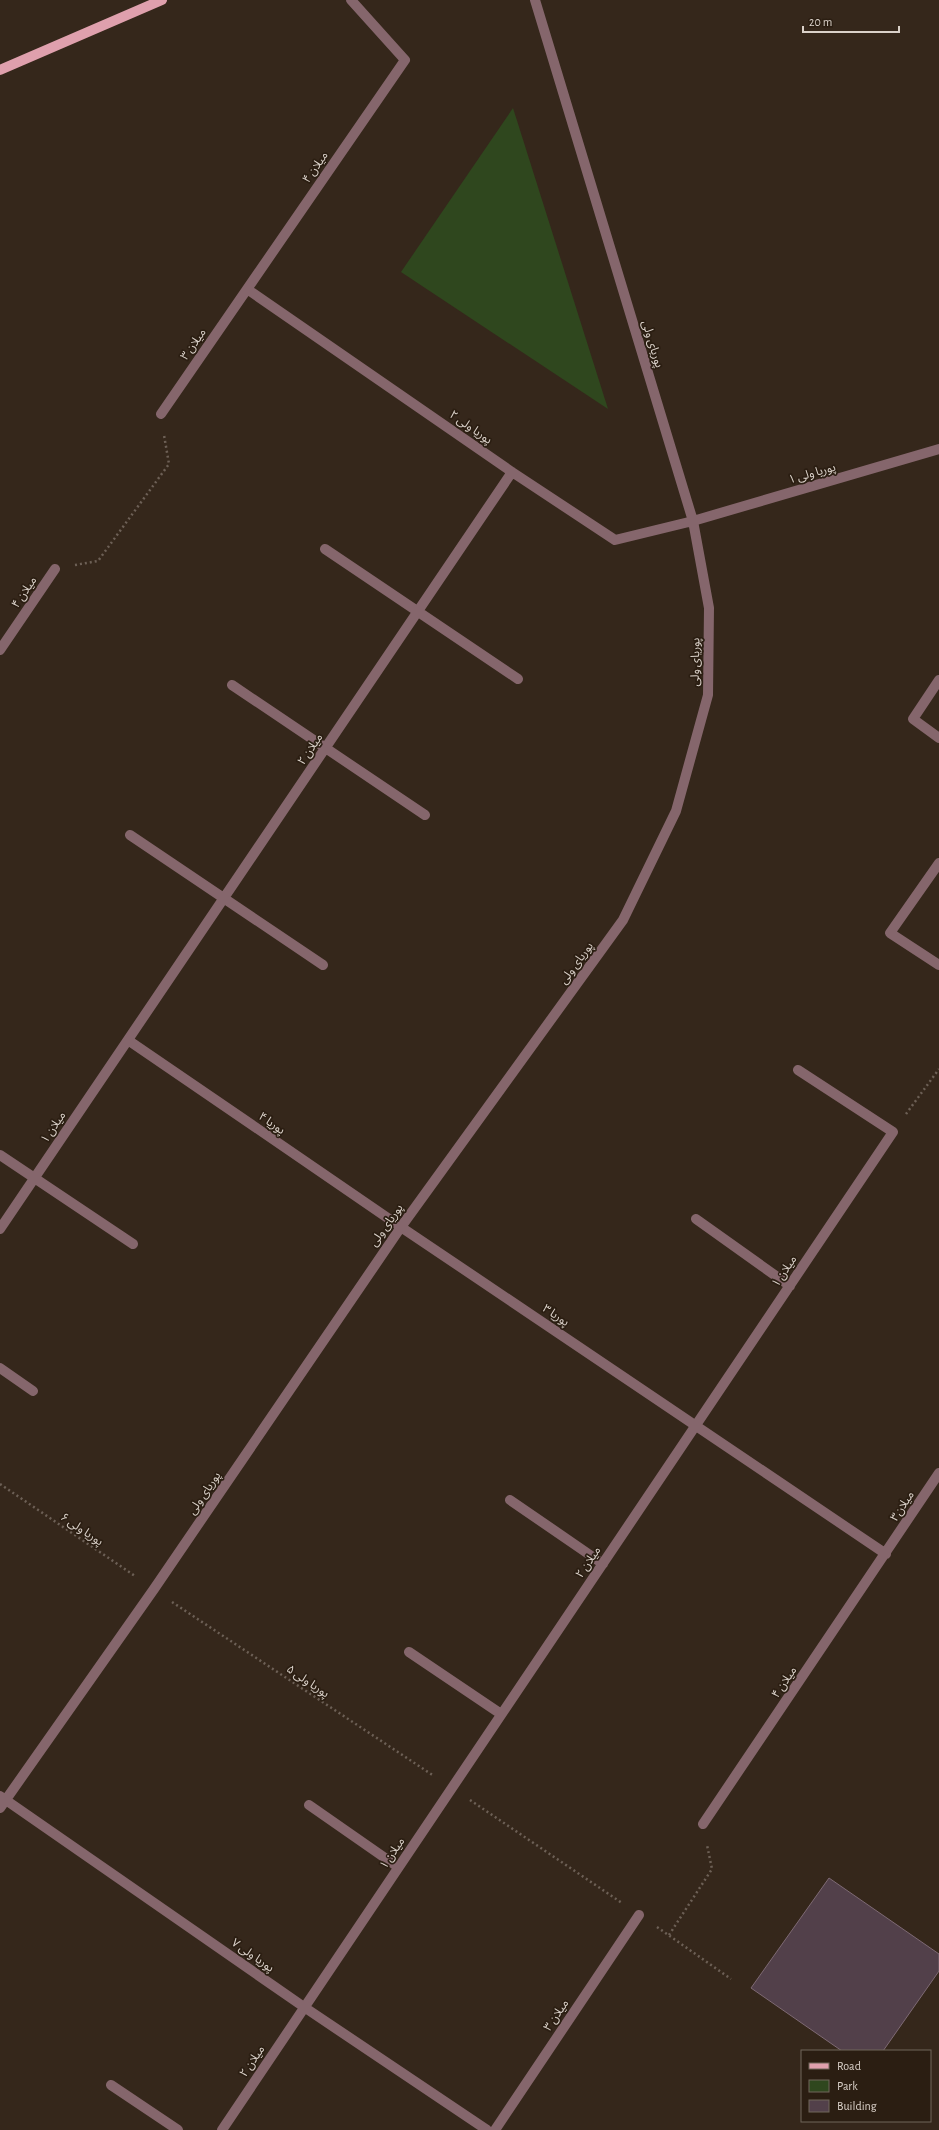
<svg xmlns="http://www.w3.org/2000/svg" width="939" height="2130" font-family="'Alegreya Sans','Noto Sans Arabic',sans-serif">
	<rect width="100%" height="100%" fill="#35271b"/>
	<!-- green -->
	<path fill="#2f471e" d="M513,108L608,409L401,272Z"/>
	<!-- building -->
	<path fill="#52404a" stroke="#7e6a74" d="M829,1878L939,1954V1971L883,2051H842L751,1988Z"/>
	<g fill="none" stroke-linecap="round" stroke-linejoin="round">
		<!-- path -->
		<path stroke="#6d6056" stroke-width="2.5" stroke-dasharray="2 3" stroke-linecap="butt" d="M75,565L98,561L169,464L164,435
			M906,1114L939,1069
			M0,1484L135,1576
			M172,1602L434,1776
			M470,1800L622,1903
			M657,1927L731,1979
			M669,1935L712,1869L707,1845"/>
		<!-- minor -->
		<path stroke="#85666c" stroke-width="10" d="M247,289L512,472L615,540L693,521L939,449
			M161,414L405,60L351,0
			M325,549L518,679
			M0,650L55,569
			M939,680L913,719L939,738
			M232,685L425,815
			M130,835L323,965
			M939,863L890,933L939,965
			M128,1040L401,1227L886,1554
			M0,1155L133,1244
			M696,1219L790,1286
			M0,1229L512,472
			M0,1368L33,1391
			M510,1500L603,1564
			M409,1652L501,1714
			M0,1796L304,2007L487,2130
			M309,1805L398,1867
			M0,1808L154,1589L401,1227L623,920L676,811L708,695L709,608L693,521L535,0
			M703,1824L939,1473
			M111,2085L178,2130
			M222,2130L893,1132L798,1070
			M495,2130L639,1915"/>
		<!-- major -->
		<path stroke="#dfa0ad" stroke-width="10" d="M0,70L162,0"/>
	</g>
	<g text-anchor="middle" stroke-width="3.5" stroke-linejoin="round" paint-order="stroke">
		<!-- street labels -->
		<g font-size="12" fill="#dad1c9" stroke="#2b1e12">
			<text transform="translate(315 167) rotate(-55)" y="4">میلان ۴</text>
			<text transform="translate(193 344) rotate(-55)" y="4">میلان ۳</text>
			<text transform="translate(653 344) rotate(73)" y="4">پوریای ولی</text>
			<text transform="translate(471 427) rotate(35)" y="4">پوریا ولی ۲</text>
			<text transform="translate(812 473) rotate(-16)" y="4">پوریا ولی ۱</text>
			<text transform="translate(24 592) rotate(-56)" y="4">میلان ۴</text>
			<text transform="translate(695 662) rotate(-89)" y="4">پوریای ولی</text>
			<text transform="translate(310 749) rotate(-56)" y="4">میلان ۲</text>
			<text transform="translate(576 963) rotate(-54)" y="4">پوریای ولی</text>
			<text transform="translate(272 1123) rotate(35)" y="4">پوریا ۴</text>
			<text transform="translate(53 1127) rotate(-56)" y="4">میلان ۱</text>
			<text transform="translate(386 1225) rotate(-55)" y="4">پوریای ولی</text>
			<text transform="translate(784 1271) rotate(-56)" y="4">میلان ۱</text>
			<text transform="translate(556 1315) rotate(34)" y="4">پوریا ۳</text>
			<text transform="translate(204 1493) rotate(-56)" y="4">پوریای ولی</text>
			<text transform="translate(902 1506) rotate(-57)" y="4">میلان۳</text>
			<text transform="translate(82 1529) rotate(34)" y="4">پوریا ولی ۶</text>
			<text transform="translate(588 1562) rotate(-56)" y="4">میلان ۲</text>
			<text transform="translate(308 1681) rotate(34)" y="4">پوریا ولی ۵</text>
			<text transform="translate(784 1682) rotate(-56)" y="4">میلان ۴</text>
			<text transform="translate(392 1853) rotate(-56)" y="4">میلان ۱</text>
			<text transform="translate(253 1955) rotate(35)" y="4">پوریا ولی ۷</text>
			<text transform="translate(556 2015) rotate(-56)" y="4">میلان ۳</text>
			<text transform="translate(252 2061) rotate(-56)" y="4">میلان ۲</text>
		</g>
	</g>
	<!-- legend -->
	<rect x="801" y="2050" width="130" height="72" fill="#2b1e12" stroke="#71665b"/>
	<rect x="809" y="2063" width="20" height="6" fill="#dfa0ad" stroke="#71665b"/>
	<text x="837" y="2070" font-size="12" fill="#dad1c9">Road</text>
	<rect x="809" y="2080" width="20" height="12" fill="#2f471e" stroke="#71665b"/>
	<text x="837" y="2090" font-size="12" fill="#dad1c9">Park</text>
	<rect x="809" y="2100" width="20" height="12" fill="#52404a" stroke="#71665b"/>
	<text x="837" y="2110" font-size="12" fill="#dad1c9">Building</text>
	<!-- scale -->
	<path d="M803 26v6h96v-6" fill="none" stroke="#dad1c9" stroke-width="2"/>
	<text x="809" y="26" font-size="12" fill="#dad1c9" stroke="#2b1e12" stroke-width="3" paint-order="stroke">20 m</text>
</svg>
